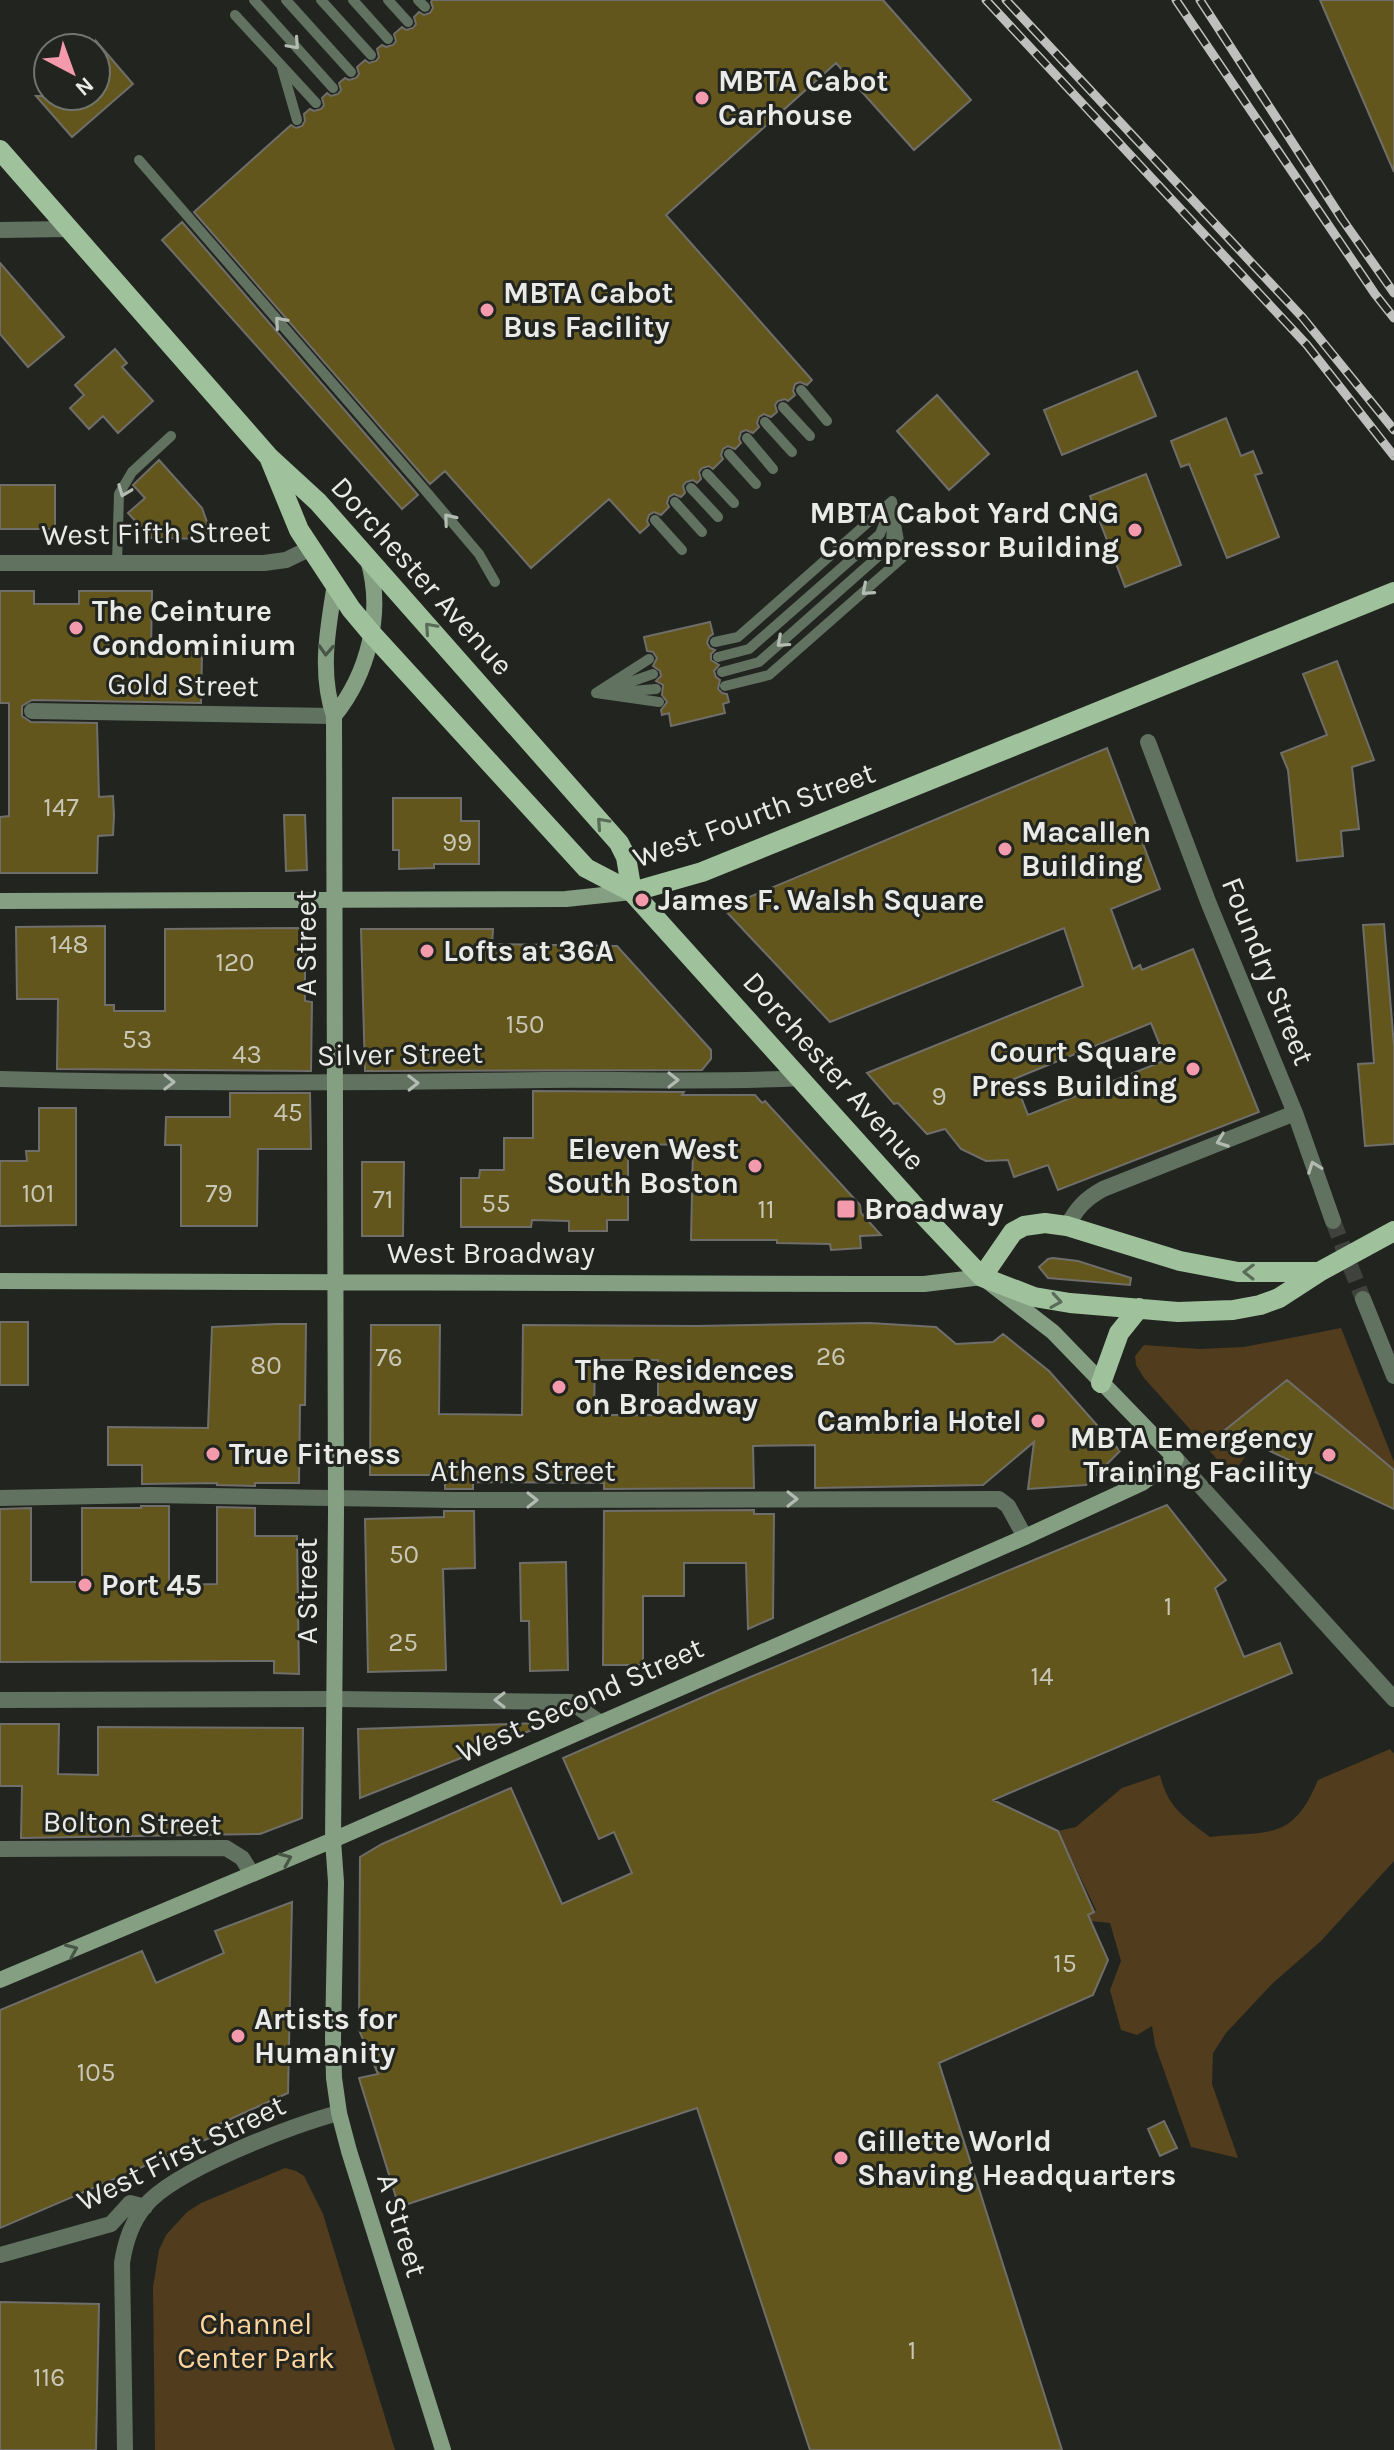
<svg xmlns="http://www.w3.org/2000/svg" width="1394" height="2450" font-family="Karla,sans-serif">
	<rect width="100%" height="100%" fill="#222420"/>
	<!-- green -->
	<path fill="#513c1e" d="M1341,1328L1394,1462V1468L1392,1469L1287,1380L1226,1429L1254,1443L1232,1476L1144,1378L1136,1365L1135,1356L1144,1345L1200,1349L1244,1347Z
		M1390,1749L1394,1754V1861L1321,1941L1273,1983L1226,2033L1213,2053L1212,2084L1238,2158L1191,2147L1155,2045L1152,2026L1137,2035L1121,2030L1110,1990L1121,1961L1110,1923L1091,1921L1088,1915L1096,1910L1058,1831L1076,1827L1122,1788L1160,1775C1168,1808 1184,1817 1210,1837C1268,1830 1292,1843 1318,1780Z
		M285,2168L296,2171L304,2176L323,2214L395,2450H155L153,2287L159,2250L166,2235L187,2212L201,2203Z"/>
	<!-- building -->
	<path fill="#62561d" stroke="#6f6e6a" stroke-width="2" fill-rule="evenodd" d="M432,0H883L971,100L914,150L836,63L666,215L812,380L807,385L800,382L795,384L793,391L795,395L788,401L785,399L778,401L775,405L777,412L771,417L764,414L759,417L757,423L759,427L753,433L746,430L741,432L739,439L741,443L735,449L728,446L723,449L721,455L723,459L713,469L709,466L702,468L699,472L701,479L697,483L693,480L686,482L683,486L685,493L681,497L674,494L669,497L667,503L669,507L661,515L654,512L649,515L647,521L649,525L640,533L609,499L531,568L445,471L430,484L194,212L291,125L296,128L302,126L305,121L304,114L310,109L314,111L321,109L324,105L322,98L327,93L331,96L338,94L341,90L339,83L345,78L349,80L356,78L359,74L357,67L365,60L369,63L376,61L379,57L377,49L382,45L386,47L393,45L396,41L394,34L402,27L406,30L413,28L416,24L414,17L419,12L424,15L430,13L433,8L431,2Z
		M1320,0H1394V172Z
		M96,41L133,84L72,137L36,96H96Z
		M182,222L418,495L402,509L162,240Z
		M0,263L64,337L28,367L0,334Z
		M115,349L127,363L122,367L153,401L118,433L103,416L89,429L70,408L84,395L75,385Z
		M1137,371L1156,416L1062,455L1044,410Z
		M937,395L989,454L949,490L897,431Z
		M1226,418L1241,456L1253,451L1262,473L1255,475L1279,537L1227,558L1189,464L1181,467L1171,441Z
		M159,460L202,508L213,539L151,538L128,513L145,498L133,485Z
		M1146,474L1181,565L1125,587L1090,496Z
		M0,485H55V529H0Z
		M0,591H34V604H79V591H152L151,652H202L201,703L32,700L22,706V716L31,722L97,723L99,797L113,796L114,815L113,835L98,836L97,873H0V817L9,816V703H0Z
		M710,622L713,634L709,637L707,643L710,648L715,650L711,654V660L719,665L714,671L716,677L720,680L718,689L722,693L727,694L729,702L723,704L725,713L671,726L669,713L662,715L661,710L667,702L662,695L663,685L656,681L661,676L660,671L653,666L657,658L653,652L647,651L644,637Z
		M1337,661L1374,760L1352,767L1359,829L1341,831L1343,856L1297,861L1288,770L1281,753L1327,735L1303,674Z
		M1107,748L1160,889L1111,909L1133,969L1140,965L1142,970L1193,949L1259,1112L1058,1190L1048,1165L1014,1177L1008,1160L986,1161L961,1149L945,1129L927,1134L898,1103L894,1104L867,1073L1083,986L1064,928L830,1022L723,908ZM1151,1023L1166,1060L1028,1115L1014,1079Z
		M393,798H461V821H479V864H434V868L399,869V850H393Z
		M284,815H305L307,870L286,871Z
		M1384,924L1394,1046V1144L1365,1146L1358,1064L1374,1063L1363,925Z
		M105,926V1005H114V1011H165V929L305,928V1001L312,1002L311,1071L57,1069L58,999H17L16,927Z
		M361,929H493L492,944L617,946L711,1050V1059L702,1070L365,1071Z
		M533,1091L684,1092L682,1095H755L762,1103L765,1101L860,1205L861,1213L881,1235L860,1236L861,1248L831,1250L830,1244L777,1243V1240H691L693,1145L628,1144V1220H607V1231H569V1221L532,1220L531,1227H461V1178H479L480,1170H504V1138H533Z
		M230,1093H310L311,1149H258L257,1226H181V1145H165L166,1117H230Z
		M39,1108H76V1225L0,1226V1161H27L26,1151H39Z
		M362,1162H404L403,1236H362Z
		M1053,1258L1078,1261L1131,1278L1130,1285L1048,1278L1039,1267L1048,1259Z
		M0,1322H28V1385H0Z
		M870,1323L936,1327L956,1344L993,1342L1003,1334L1049,1371L1120,1451L1086,1485L1028,1489L1034,1442L983,1485L815,1488V1445L753,1446L754,1488L604,1489V1483L473,1482V1489H445V1475H370L371,1325H440L439,1414L522,1415L523,1325L697,1326ZM595,1360H658V1415H594Z
		M276,1324H306L305,1405H300L299,1483H255V1486L217,1485V1483L142,1484V1465H108V1427L208,1428L212,1327Z
		M1287,1380L1394,1470V1509L1225,1430Z
		M1167,1505L1226,1580L1215,1588L1244,1657L1280,1643L1292,1673L993,1800L1058,1831L1094,1912L1088,1915L1108,1960L1093,1995L939,2063L1062,2450H810L697,2108L399,2207L359,2078L378,2074L359,2030L360,1857L382,1844L511,1788L562,1904L614,1881L632,1873L614,1832L599,1839L563,1758L719,1690Z
		M141,1506H169V1585L217,1584V1507L255,1508V1536H297L299,1674L274,1673V1661L0,1662V1509L31,1508V1582H82V1508H141Z
		M754,1510V1514H774L773,1618L748,1629L746,1563H684V1596H643V1665H603L604,1511Z
		M444,1511H474L475,1568L443,1569L446,1670L368,1672L365,1519L444,1517Z
		M566,1562L568,1670L530,1671L529,1621H521L520,1563Z
		M542,1723V1726L360,1798L358,1729Z
		M0,1724H59L58,1774L98,1775V1727L303,1728L302,1818L260,1834L21,1838L22,1786H0Z
		M292,1902L288,2093L215,2126L219,2134L0,2228V2010L142,1951L156,1983L224,1953L215,1931Z
		M1164,2121L1177,2148L1160,2156L1148,2129Z
		M0,2302L99,2304L96,2450H0Z"/>
	<g fill="none" stroke-linecap="round" stroke-linejoin="round">
		<!-- street-tunnel -->
		<path stroke="#40423e" stroke-width="16" stroke-dasharray="16 8" stroke-linecap="butt" d="M1333,1221L1363,1299"/>
		<!-- lane -->
		<path stroke="#617260" stroke-width="10" d="M254,0L333,88
			M286,0L351,72
			M321,0L371,55
			M353,0L388,39
			M388,0L408,22
			M418,0L425,7
			M235,15L316,103
			M282,68L297,120
			M139,160L424,489L479,554L495,582
			M801,390L827,421
			M783,407L810,436
			M765,422L792,452
			M747,438L773,469
			M729,454L756,484
			M707,474L734,503
			M691,488L718,517
			M675,502L702,532
			M655,520L682,550
			M117,563L119,494L132,472L171,436
			M715,642L738,637L891,502
			M718,657L749,649L880,534L892,503
			M722,672L759,662L891,545L892,523
			M725,686L769,675L902,558L892,501
			M613,688L653,674
			M618,692L656,689
			M596,693L659,702
			M596,693L649,659"/>
		<!-- street -->
		<path stroke="#617260" stroke-width="16" d="M0,230L69,229
			M0,563H264L286,560L311,548
			M32,711L334,716
			M1148,742L1209,904L1295,1113L1333,1221
			M0,1079C182,1084 364,1083 546,1080C631,1079 716,1083 801,1078
			M1067,1226C1077,1208 1085,1199 1103,1189L1295,1113
			M1363,1299L1394,1376
			M1176,1459L1394,1699
			M0,1498L150,1495L454,1500L999,1499L1008,1506L1025,1537
			M0,1700L335,1699L571,1702L599,1722
			M0,1849L226,1848L242,1858L252,1874
			M0,2255L111,2224L130,2203L145,2207
			M125,2450L122,2263C125,2243 131,2223 145,2206C173,2171 294,2124 339,2113"/>
		<!-- secondary -->
		<path stroke="#849f82" stroke-width="16" d="M335,584C328,628 319,672 334,716L336,1513L333,1840L336,1882L333,2038L334,2078L339,2113L349,2151L443,2450
			M334,716C368,674 384,613 368,560
			M0,901L566,899L632,892
			M0,1281L858,1284H924L982,1277L1053,1332L1176,1459L1142,1483L1025,1537L333,1840L0,1980"/>
		<!-- primary -->
		<path stroke="#9fc29c" stroke-width="20" d="M0,150L269,457L318,502L619,843L626,857L632,892
			M269,457L299,530L351,609L372,634L586,868L632,892L912,1203L982,1277L1034,1297L1070,1303L1178,1312L1233,1310L1260,1305L1279,1298L1319,1272L1394,1231
			M632,892L702,872L1394,592
			M982,1277L1013,1232L1024,1226L1045,1223L1067,1226L1180,1261L1238,1272H1319
			M1101,1383L1119,1333L1139,1308"/>
		<defs>
			<path id="rail" d="M986,0L1307,345L1394,456
				M1006,0L1303,318L1394,430
				M1176,0L1375,294L1394,318
				M1200,0L1342,219L1394,293"/>
		</defs>
		<!-- rail casing -->
		<use href="#rail" stroke="#bfc0bd" stroke-width="9"/>
		<!-- rail -->
		<use href="#rail" stroke="#222420" stroke-width="6" stroke-dasharray="18" stroke-linecap="butt"/>
	</g>
	<!-- one-way arrows -->
	<defs><path id="oneway-chevron" d="M-2-3.5L2.5 0L-2 3.5" fill="none" stroke-width="1.6" stroke-linecap="round" stroke-linejoin="round" transform="scale(2)"/></defs>
	<g stroke="#b3bbb2">
		<use href="#oneway-chevron" transform="translate(294 44) rotate(48)"/>
		<use href="#oneway-chevron" transform="translate(280 322) rotate(-131)"/>
		<use href="#oneway-chevron" transform="translate(124 491) rotate(111)"/>
		<use href="#oneway-chevron" transform="translate(449 519) rotate(-130)"/>
		<use href="#oneway-chevron" transform="translate(867 590) rotate(139)"/>
		<use href="#oneway-chevron" transform="translate(782 642) rotate(138)"/>
		<use href="#oneway-chevron" transform="translate(673 1080)"/>
		<use href="#oneway-chevron" transform="translate(169 1082) rotate(1)"/>
		<use href="#oneway-chevron" transform="translate(413 1083) rotate(-1)"/>
		<use href="#oneway-chevron" transform="translate(1222 1141) rotate(159)"/>
		<use href="#oneway-chevron" transform="translate(1314 1167) rotate(-110)"/>
		<use href="#oneway-chevron" transform="translate(792 1499)"/>
		<use href="#oneway-chevron" transform="translate(532 1500)"/>
		<use href="#oneway-chevron" transform="translate(500 1700) rotate(-180)"/>
	</g>
	<g stroke="#5a6b58">
		<use href="#oneway-chevron" transform="translate(430 628) rotate(-132)"/>
		<use href="#oneway-chevron" transform="translate(602 823) rotate(-132)"/>
		<use href="#oneway-chevron" transform="translate(1249 1272) rotate(-179)"/>
		<use href="#oneway-chevron" transform="translate(1056 1301) rotate(9)"/>
	</g>
	<g stroke="#495547">
		<use href="#oneway-chevron" transform="translate(326 650) rotate(93)"/>
		<use href="#oneway-chevron" transform="translate(286 1859) rotate(-23)"/>
		<use href="#oneway-chevron" transform="translate(72 1950) rotate(-23)"/>
	</g>
	<!-- markers -->
	<g fill="#f39aac" stroke="#222420" stroke-width="3">
		<circle cx="702" cy="98" r="8"/>
		<circle cx="487" cy="310" r="8"/>
		<circle cx="1135" cy="530" r="8"/>
		<circle cx="76" cy="628" r="8"/>
		<circle cx="1005" cy="849" r="8"/>
		<circle cx="642" cy="900" r="8"/>
		<circle cx="427" cy="951" r="8"/>
		<circle cx="1193" cy="1069" r="8"/>
		<circle cx="755" cy="1166" r="8"/>
		<rect x="836" y="1199" width="20" height="20" rx="4"/>
		<circle cx="559" cy="1387" r="8"/>
		<circle cx="1038" cy="1421" r="8"/>
		<circle cx="213" cy="1454" r="8"/>
		<circle cx="1329" cy="1455" r="8"/>
		<circle cx="85" cy="1585" r="8"/>
		<circle cx="238" cy="2036" r="8"/>
		<circle cx="841" cy="2158" r="8"/>
	</g>
	<g text-anchor="middle" stroke-width="6" stroke-linejoin="round" paint-order="stroke">
		<!-- number labels -->
		<g font-size="26" fill="#c8c6b5">
			<text x="61" y="816">147</text>
			<text x="457" y="851">99</text>
			<text x="69" y="953">148</text>
			<text x="235" y="971">120</text>
			<text x="525" y="1033">150</text>
			<text x="137" y="1048">53</text>
			<text x="247" y="1063">43</text>
			<text x="939" y="1105">9</text>
			<text x="288" y="1121">45</text>
			<text x="38" y="1202">101</text>
			<text x="219" y="1202">79</text>
			<text x="383" y="1208">71</text>
			<text x="496" y="1212">55</text>
			<text x="766" y="1218">11</text>
			<text x="831" y="1365">26</text>
			<text x="389" y="1366">76</text>
			<text x="266" y="1374">80</text>
			<text x="404" y="1563">50</text>
			<text x="1168" y="1615">1</text>
			<text x="403" y="1651">25</text>
			<text x="1042" y="1685">14</text>
			<text x="1065" y="1972">15</text>
			<text x="96" y="2081">105</text>
			<text x="912" y="2359">1</text>
			<text x="49" y="2386">116</text>
		</g>
		<!-- poi labels -->
		<g font-size="30" font-weight="bold" fill="#eaebe8" stroke="#222420" text-anchor="start">
			<text x="718" y="91">MBTA Cabot<tspan x="718" dy="34">Carhouse</tspan></text>
			<text x="503" y="303">MBTA Cabot<tspan x="503" dy="34">Bus Facility</tspan></text>
			<text x="1119" y="523" text-anchor="end">MBTA Cabot Yard CNG<tspan x="1119" dy="34">Compressor Building</tspan></text>
			<text x="92" y="621">The Ceinture<tspan x="92" dy="34">Condominium</tspan></text>
			<text x="1021" y="842">Macallen<tspan x="1021" dy="34">Building</tspan></text>
			<text x="658" y="910">James F. Walsh Square</text>
			<text x="443" y="961">Lofts at 36A</text>
			<text x="1177" y="1062" text-anchor="end">Court Square<tspan x="1177" dy="34">Press Building</tspan></text>
			<text x="739" y="1159" text-anchor="end">Eleven West<tspan x="739" dy="34">South Boston</tspan></text>
			<text x="864" y="1219">Broadway</text>
			<text x="575" y="1380">The Residences<tspan x="575" dy="34">on Broadway</tspan></text>
			<text x="1022" y="1431" text-anchor="end">Cambria Hotel</text>
			<text x="1313" y="1448" text-anchor="end">MBTA Emergency<tspan x="1313" dy="34">Training Facility</tspan></text>
			<text x="229" y="1464">True Fitness</text>
			<text x="101" y="1595">Port 45</text>
			<text x="254" y="2029">Artists for<tspan x="254" dy="34">Humanity</tspan></text>
			<text x="857" y="2151">Gillette World<tspan x="857" dy="34">Shaving Headquarters</tspan></text>
		</g>
		<!-- street labels -->
		<g font-size="30" fill="#eaebe8" stroke="#222420">
			<text transform="translate(156 533) rotate(-1)" y="10">West Fifth Street</text>
			<text transform="translate(422 576) rotate(48)" y="10">Dorchester Avenue</text>
			<text transform="translate(183 685) rotate(1)" y="10">Gold Street</text>
			<text transform="translate(754 815) rotate(-20)" y="10">West Fourth Street</text>
			<text transform="translate(306 943) rotate(-90)" y="10">A Street</text>
			<text transform="translate(1268 971) rotate(68)" y="10">Foundry Street</text>
			<text transform="translate(400 1054) rotate(-1)" y="10">Silver Street</text>
			<text transform="translate(834 1071) rotate(48)" y="10">Dorchester Avenue</text>
			<text x="491" y="1263">West Broadway</text>
			<text x="523" y="1481">Athens Street</text>
			<text transform="translate(307 1591) rotate(-90)" y="10">A Street</text>
			<text transform="translate(580 1700) rotate(-24)" y="10">West Second Street</text>
			<text transform="translate(132 1823) rotate(1)" y="10">Bolton Street</text>
			<text transform="translate(181 2153) rotate(-26)" y="10">West First Street</text>
			<text transform="translate(402 2225) rotate(73)" y="10">A Street</text>
		</g>
		<!-- park labels -->
		<g font-size="30" fill="#fdd49c" stroke="#222420">
			<text x="256" y="2334">Channel<tspan x="256" dy="34">Center Park</tspan></text>
		</g>
	</g>
	<!-- north arrow -->
	<g transform="translate(72 72) rotate(139)"><circle r="38" fill="#222420" stroke="#727470" stroke-width="2"/>
	<path d="M0-6L14 30L0 20L-14 30Z" fill="#f39aac"/>
	<text y="-12" font-size="22" font-weight="bold" text-anchor="middle" fill="#eaebe8">N</text>
	</g>
</svg>
